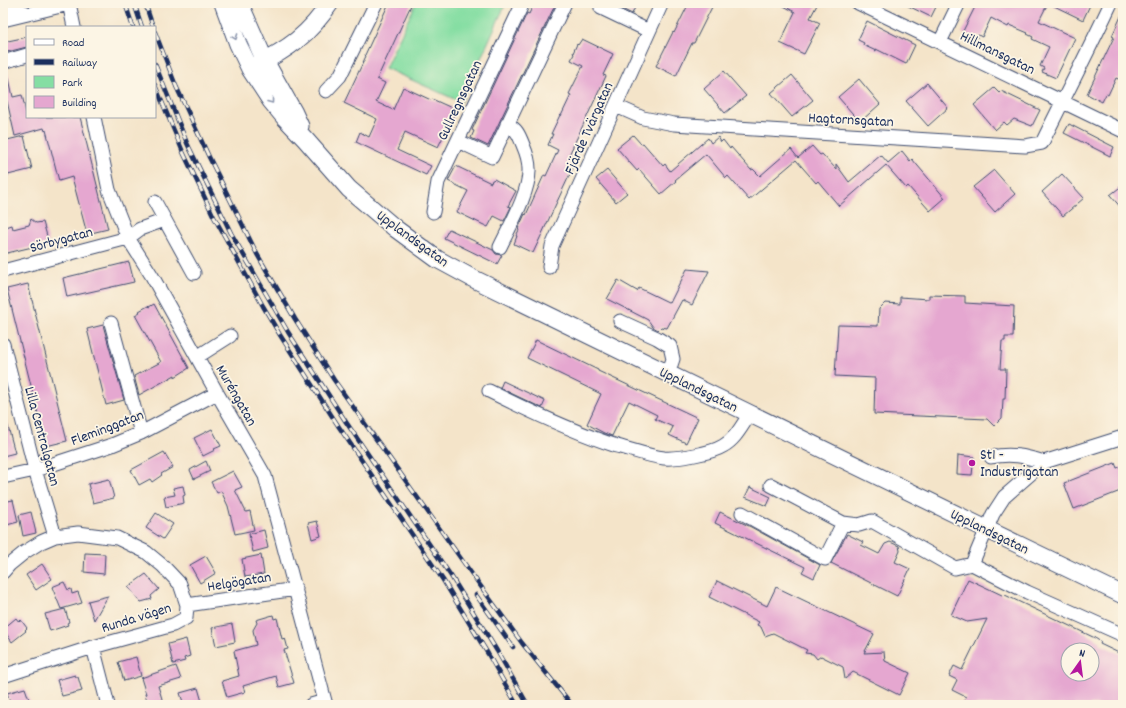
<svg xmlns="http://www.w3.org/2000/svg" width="1126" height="708" font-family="Dekko,sans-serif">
	<rect width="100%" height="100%" fill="#fcf5e5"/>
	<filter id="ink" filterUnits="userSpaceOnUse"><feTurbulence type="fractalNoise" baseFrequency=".025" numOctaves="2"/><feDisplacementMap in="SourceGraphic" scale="8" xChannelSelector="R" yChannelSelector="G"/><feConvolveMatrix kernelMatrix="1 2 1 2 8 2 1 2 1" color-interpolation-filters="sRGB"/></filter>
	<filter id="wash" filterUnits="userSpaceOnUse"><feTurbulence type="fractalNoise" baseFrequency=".012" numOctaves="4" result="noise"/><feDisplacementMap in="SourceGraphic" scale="16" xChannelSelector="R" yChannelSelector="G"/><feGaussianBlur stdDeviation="0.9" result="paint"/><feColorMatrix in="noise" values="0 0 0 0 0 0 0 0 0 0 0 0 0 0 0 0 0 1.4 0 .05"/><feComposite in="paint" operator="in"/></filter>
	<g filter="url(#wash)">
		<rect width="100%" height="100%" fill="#f4e4c9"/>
		<!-- green -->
		<path fill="#85dea3" stroke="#508680" d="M416,3H506L461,102L385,68Z"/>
		<g id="blocks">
			<!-- building -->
			<path fill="#e5a7d0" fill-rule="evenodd" d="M389,3H412L377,79L385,83L376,102L393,110L403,87L431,100L432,99L454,109L452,114L454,115L438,147L405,132L397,150L431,166L426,175L356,142L360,132L369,137L377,119L344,103L366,56L365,55Z
				M534,3H556L488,146L471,138L474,131L472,130L527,13L529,14Z
				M612,3H637L632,14L612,4Z
				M689,3H714L694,43H692L676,76L656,66L673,32L674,33Z
				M778,3H818L810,18L820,23L804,54L780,43L795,12Z
				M902,3H938L931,17Z
				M977,3H1048L1039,21L1075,38L1056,78L1042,72L1044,68L1040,66L1049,47L1032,39L1033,37L1027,34L1028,33L1009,25L1008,27L991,18L982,37L978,35L976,40L962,33Z
				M1048,3H1091L1083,20Z
				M1123,12V81L1116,78L1108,95L1106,94L1102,102L1087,94L1114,37L1112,36Z
				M867,21L915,45L906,64L876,49V51L863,45L864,43L858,40Z
				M27,37V47L3,53V42Z
				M582,39L613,54L603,75L606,76L569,155L577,159L533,253L514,244L517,236H516L519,230L518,229L525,214L526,215L544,175L546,176L558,150L548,145L553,134H551L560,115L561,116L571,95L569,94L583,66L571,60L574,54L573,53L577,44L578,45Z
				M7,69L13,97L22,95L27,117H80L108,229L87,234L72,177L59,181L46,130L45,131L44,128L15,136L7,101H3V70Z
				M724,71L746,96L725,113L704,89Z
				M792,75L813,100L792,117L771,93Z
				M859,79L880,104L860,122L838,97Z
				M927,83L948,108L928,126L906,101Z
				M994,88L999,93L1001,91L1040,110L1032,126L1014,119L1007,125L1004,122L995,130L994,129L974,105Z
				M1069,124L1114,147L1110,156L1064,133Z
				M633,135L641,144L643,143L663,166L665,164L670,171L708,138L711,143L718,137L721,142L723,140L730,149L731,147L751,170L753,169L760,176L791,149L798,158L812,146L820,155L822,154L836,169V164L849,182L881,155L888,163L902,151L910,161L912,159L945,198L930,211L908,186L906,188L886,165L839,206L818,181L816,183L796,160L749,200L728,176L726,178L706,154L675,180L676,181L661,194L639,169L637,171L617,148Z
				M24,136L32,169L8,175L3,156V141Z
				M456,166L491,183L492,180H493L494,179L516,191L508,206L511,207L504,221L494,216L488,227L457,212L468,191L448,181Z
				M607,170L627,193L616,202L596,179Z
				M994,170L1015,194L995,212L973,187Z
				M1062,174L1084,198L1063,216L1042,192Z
				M1123,185V210L1110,195Z
				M31,219L36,223L43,222L49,243L3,254V228L12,225L13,229L29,225Z
				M449,229L493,250L496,254L502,255L497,264L444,238Z
				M129,262L134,282L67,297L63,278Z
				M687,269L709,271L692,305L682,300L667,328L661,327L658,330L653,327L648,320L607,299L618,280L637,291L639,288L670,303Z
				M28,284L67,441L46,446L7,289Z
				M929,295L965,296V303L1014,306L1013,337H1005V341H1002L1000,369H1006L1005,399H1003L1002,418L994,426L987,419L874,414L875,378L835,376L838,325L878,326L879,309L885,303L900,304V297L929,299Z
				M154,304L189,368L175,377V375L139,395L134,376L161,362L135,315L140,312L139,311L148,306L149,307Z
				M103,325L124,400L106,405L87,329Z
				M536,340L598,370V371L698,418L686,443L669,435L673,427L655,419L657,415L629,401L612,436L604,433L587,424L601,394L527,358Z
				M503,381L545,401L542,408L500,388Z
				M6,419L15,453L3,456V420Z
				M212,429L221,446L214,449L215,450L203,456L194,438Z
				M164,452L173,467L161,474L162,475L152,482L150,479L139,485L131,470Z
				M958,455L974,457L972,475L957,474Z
				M206,461L210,471L194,479L190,470Z
				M1115,463L1117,468L1123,466V490L1074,509L1064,483Z
				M233,471L242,487L235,490L246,512L250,511L254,530L235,534L228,506L221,491L217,493L211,482Z
				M109,479L114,498L93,503L88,484Z
				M183,486L185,495L183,496L184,503L166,507L164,497L175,495L173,488Z
				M750,487L771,497L767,506L745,497Z
				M13,500L18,522L3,526V502Z
				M31,512L36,533L23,536L19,515Z
				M720,512L751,527L820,565L814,578L802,572L805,567L715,523Z
				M156,513L173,524L163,539L146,528Z
				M317,521L321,536L312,539L308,523Z
				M264,530L268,548L253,552L249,534Z
				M847,534L863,542L861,545L879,554L885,544L890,542L899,546L900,551L895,562L910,569L897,596L831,563Z
				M85,553L105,554L104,574L84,572Z
				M261,555L264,574L245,577L242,559Z
				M206,556L216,573L200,583L190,565Z
				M42,564L52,579L36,590L26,575Z
				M146,574L159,589L151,596L152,599L141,602L128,587Z
				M968,579L1004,596L1005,595L1095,638L1101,642L1100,644L1123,655V705H962L966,697L952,690L957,680L949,676L954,666L962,670L987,619L967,622L951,615ZM1068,650H1092V674H1068Z
				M717,581L767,606L776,587L874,634L864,653L884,652L885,661L910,673L899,695L853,672L845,679L843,667L821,656L817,659L813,654L805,653L807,650L773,633L765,636L761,627L757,625L759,622L709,597Z
				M64,582L68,590L71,589L72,594L78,592L82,603L61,609L52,587Z
				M108,596L94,620L88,601Z
				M65,609L69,622L67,623L68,625L50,631L45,614Z
				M273,615L274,619L277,618L282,639L285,638L288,649L284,650L294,683L279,687L276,676L243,686L245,692L227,697L222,681L239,676L234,651L256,645L253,630L257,623L256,620Z
				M16,618L19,622L21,620L27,628L25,630L26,631L12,642L3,629Z
				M232,624L235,642L216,646L212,628Z
				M186,639L190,656L184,658L185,661L173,664L168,644Z
				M136,657L141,676L124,681L118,662Z
				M176,666L181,679L158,686L163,702L153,705H148L145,694H146L141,678Z
				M75,675L76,677H78L82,691L62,696L57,680Z
				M25,688L31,705H11L7,693Z
				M198,688L203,705H184L180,693Z"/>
		</g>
	</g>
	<g filter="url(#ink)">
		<use href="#blocks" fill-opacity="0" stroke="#3c4a6e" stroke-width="1"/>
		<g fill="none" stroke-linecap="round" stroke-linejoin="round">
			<defs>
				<path id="minor" d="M4,3L9,6L27,13
					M69,3L74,27
					M604,3L601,8L649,31
					M858,3L1123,131
					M3,20L69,4
					M940,42L959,3
					M3,62L27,55
					M326,91L340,76L376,3
					M616,106L643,118L674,124L1025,146L1042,143C1065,96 1089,50 1111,3
					M94,117L109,190L128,238L152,276L217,393L265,476L326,705
					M458,141L492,157L565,3
					M155,202L194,273
					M433,212L438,182L523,3
					M500,247C510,226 530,191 529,169C529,161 526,152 523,145C519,135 517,129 507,124
					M549,267L552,246L662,3
					M3,271L128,238L140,229L165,220
					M620,321L657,338L670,346L673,359L668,374
					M111,323L141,433
					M3,344L35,470L55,536
					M197,357L230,336
					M489,391C531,412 573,432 617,446C633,450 648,456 664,458C678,459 712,453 723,446C736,439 742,425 750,414
					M991,457C1011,453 1024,456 1044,462
					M3,477L35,470L112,445L141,433L217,393
					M771,485L843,523
					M742,513L825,559L843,523L859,525L872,521L955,568L972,564L993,514L1004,497L1044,462L1123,437
					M972,564L1027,592L1123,635
					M3,572L9,565L25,552L41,542L55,536L78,533L117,538L146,552L163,566L180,584L187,605L186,618L173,625L93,647L3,676
					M187,605L296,589
					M93,647L108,705
					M311,705L325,701"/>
				<path id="major" d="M223,3L238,44L250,69L271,101L285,118L305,139L349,189L396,229L437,259L472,278L986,529L1123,595
					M240,3L243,11L265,61L294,113L300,126
					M255,66C288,49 309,35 330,3"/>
			</defs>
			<!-- minor casing -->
			<use href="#minor" stroke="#3c4a6e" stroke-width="15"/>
			<!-- major casing -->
			<use href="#major" stroke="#3c4a6e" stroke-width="19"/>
			<!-- minor -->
			<use href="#minor" stroke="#fff" stroke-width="13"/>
			<!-- major -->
			<use href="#major" stroke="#fff" stroke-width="17"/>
			<defs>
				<path id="rail" d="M125,3L133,27
					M134,3L142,27
					M145,3L153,27
					M155,32L176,86L209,157L257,254L295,319L334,380L474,577L522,643L572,705
					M155,64L187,143L231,233L288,332L346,422L451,576L497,651L528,705
					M155,85L183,152L214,217L263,306L280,335L339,427L443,580L488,654L517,705
					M476,595L513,647"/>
			</defs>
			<!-- rail casing -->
			<use href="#rail" stroke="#1b2f5e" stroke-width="4.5"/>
			<!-- rail -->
			<use href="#rail" stroke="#fcf5e5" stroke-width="3" stroke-dasharray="9" stroke-linecap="butt"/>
		</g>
		<!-- one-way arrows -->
		<defs><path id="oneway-chevron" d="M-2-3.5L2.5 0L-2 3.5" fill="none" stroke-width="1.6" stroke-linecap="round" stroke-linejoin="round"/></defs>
		<g stroke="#8d97ae">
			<use href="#oneway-chevron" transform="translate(235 37) rotate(70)"/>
			<use href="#oneway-chevron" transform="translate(271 101) rotate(53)"/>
		</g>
	</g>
	<!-- markers -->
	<circle fill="#b5179e" stroke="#fcf5e5" stroke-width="1.5" cx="972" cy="463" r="4"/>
	<g text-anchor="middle" stroke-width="3.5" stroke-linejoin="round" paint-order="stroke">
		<!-- street labels -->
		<g font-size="15" fill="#1b2f5e" stroke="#fcf5e5">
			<text transform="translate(998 52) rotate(26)" y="5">Hillmansgatan</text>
			<text transform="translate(459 100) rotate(-65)" y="5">Gullregnsgatan</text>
			<text transform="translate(851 119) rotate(3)" y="5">Hagtornsgatan</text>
			<text transform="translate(588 128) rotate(-66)" y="5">Fjärde Tvärgatan</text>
			<text transform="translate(413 238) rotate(36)" y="5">Upplandsgatan</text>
			<text transform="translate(61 239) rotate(-15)" y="5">Sörbygatan</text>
			<text transform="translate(699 389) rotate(26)" y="5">Upplandsgatan</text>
			<text transform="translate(237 395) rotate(60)" y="5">Muréngatan</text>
			<text transform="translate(107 427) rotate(-21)" y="5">Fleminggatan</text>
			<text transform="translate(43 436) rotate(75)" y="5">Lilla Centralgatan</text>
			<text transform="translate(990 531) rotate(26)" y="5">Upplandsgatan</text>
			<text transform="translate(239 581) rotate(-9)" y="5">Helgögatan</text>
			<text transform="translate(136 617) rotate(-17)" y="5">Runda vägen</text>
		</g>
		<!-- poi labels -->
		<g font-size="15" fill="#1b2f5e" stroke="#fcf5e5" text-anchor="start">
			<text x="980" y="459">St1 -<tspan x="980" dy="17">Industrigatan</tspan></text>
		</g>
	</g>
	<!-- margin -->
	<rect width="1126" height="708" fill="none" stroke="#fcf5e5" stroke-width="16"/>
	<!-- legend -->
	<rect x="26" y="26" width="130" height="92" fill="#fcf5e5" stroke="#a2a6af"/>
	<rect x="34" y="39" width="20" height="6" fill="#ffffff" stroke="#a2a6af"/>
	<text x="62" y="46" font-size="12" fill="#1b2f5e">Road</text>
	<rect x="34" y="59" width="20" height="6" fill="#1b2f5e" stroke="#a2a6af"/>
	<text x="62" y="66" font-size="12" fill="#1b2f5e">Railway</text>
	<rect x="34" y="76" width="20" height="12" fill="#85dea3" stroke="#a2a6af"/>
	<text x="62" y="86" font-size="12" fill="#1b2f5e">Park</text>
	<rect x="34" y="96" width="20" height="12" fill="#e5a7d0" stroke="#a2a6af"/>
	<text x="62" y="106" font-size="12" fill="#1b2f5e">Building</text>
	<!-- north arrow -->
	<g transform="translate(1080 662) rotate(14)"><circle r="19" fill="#fcf5e5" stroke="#a2a6af"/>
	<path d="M0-3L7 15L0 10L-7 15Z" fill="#b5179e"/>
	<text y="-6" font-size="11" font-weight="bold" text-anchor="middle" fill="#1b2f5e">N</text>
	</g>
</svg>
